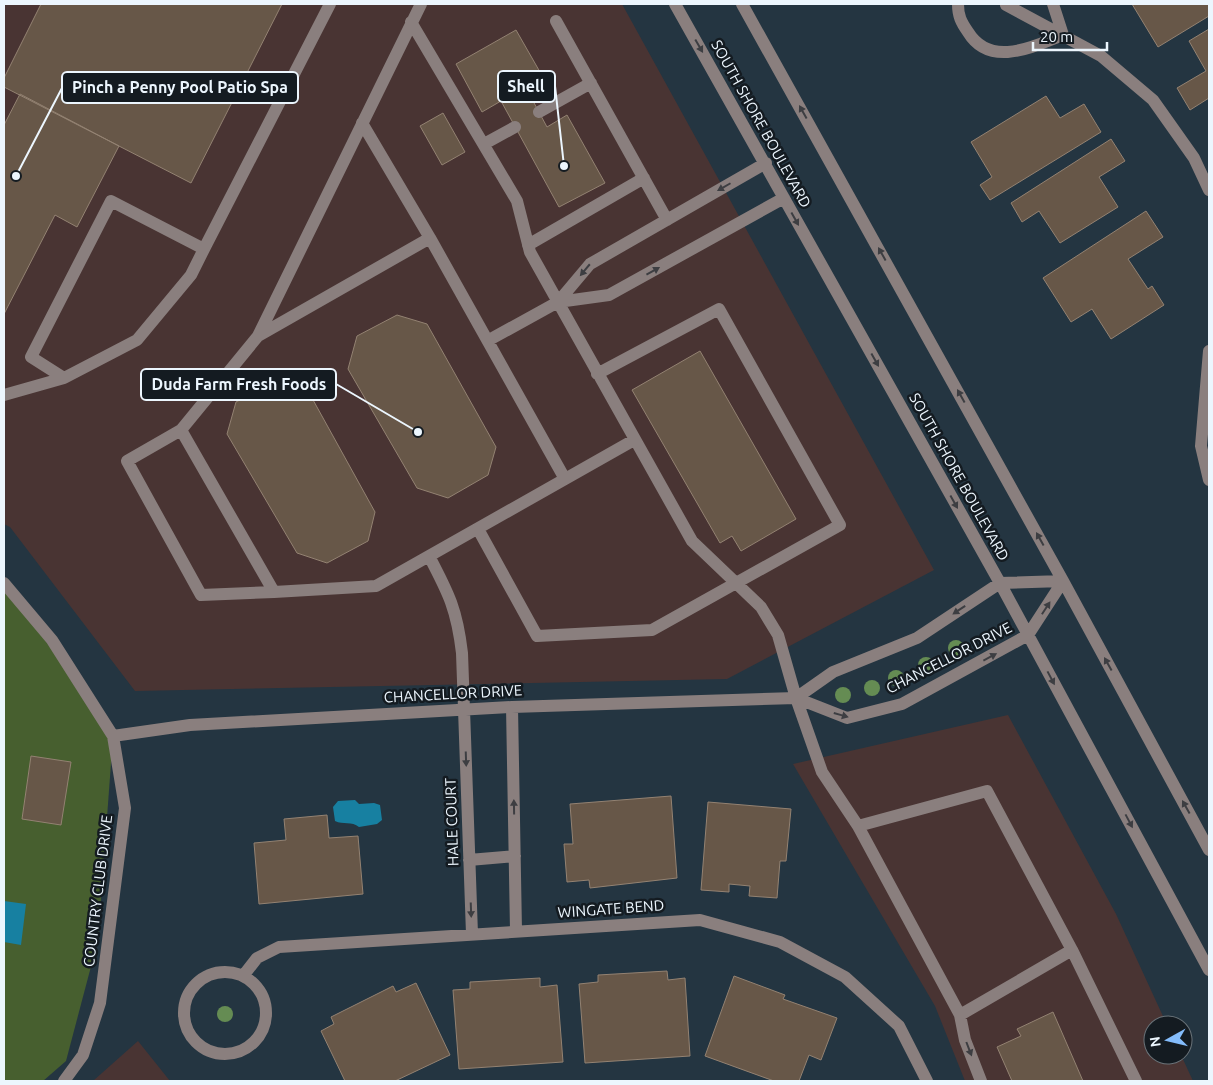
<svg xmlns="http://www.w3.org/2000/svg" width="1213" height="1085" font-family="Ubuntu,sans-serif">
	<rect width="100%" height="100%" fill="#243541"/>
	<!-- commercial -->
	<path fill="#493433" d="M4,4H622L934,570L727,679L135,691L10,527L4,524Z
		M1008,715L1116,914L1167,1025H1153V1055H1181L1193,1081H965L935,1006L793,764Z
		M138,1041L170,1081H93Z"/>
	<!-- green -->
	<path fill="#475f2f" d="M4,582L113,736L98,940L66,1061L43,1081H4Z"/>
	<!-- water -->
	<path fill="#1780a1" d="M355,800L359,804L374,803L380,805L382,820L377,824L359,827C352,821 343,825 335,821L333,807L338,801Z
		M4,901L26,904L21,945L4,942Z"/>
	<!-- building -->
	<path fill="#675748" stroke="#938272" d="M41,4H282L191,183L4,87V78Z
		M1132,4H1209V16L1158,47Z
		M1209,29V98L1190,110L1177,88L1206,71L1189,41Z
		M516,30L544,79L526,88L547,127L567,115L605,183L559,207L501,101L482,112L456,64Z
		M20,94L119,146L77,227L55,215L4,314V125Z
		M1046,96L1060,118L1084,104L1101,132L990,200L980,185L992,177L971,142Z
		M443,113L465,152L442,165L420,126Z
		M1111,139L1125,161L1099,177L1118,207L1060,243L1039,211L1022,222L1011,203Z
		M1146,211L1163,237L1128,259L1148,289L1152,286L1164,305L1111,339L1092,309L1071,322L1043,278Z
		M397,315L427,324L496,447L488,475L448,498L417,488L348,369L357,336Z
		M700,351L796,519L741,551L732,536L720,543L632,390Z
		M277,381L307,389L375,512L368,541L327,563L297,553L227,434L236,402Z
		M31,756L71,762L61,825L22,819Z
		M671,796L677,878L590,888L589,880L567,882L564,844H573L570,804Z
		M708,802L791,809L786,861H780L777,898L749,896L750,886L729,884V892L701,890Z
		M327,815L329,838L358,836L363,894L259,904L254,843L286,840L284,819Z
		M667,971L668,980L685,978L690,1056L585,1063L579,984L598,982V975Z
		M734,976L785,995L783,999L837,1018L821,1060L809,1055L799,1081H774L705,1056Z
		M540,978V987L557,985L563,1062L459,1069L453,990L470,989V982Z
		M416,983L450,1055L395,1081H345L321,1031L334,1024L331,1017L393,986L396,992Z
		M1053,1012L1083,1081H1012L997,1047L1021,1036L1017,1029Z"/>
	<g fill="none" stroke-linecap="round" stroke-linejoin="round">
		<!-- minor -->
		<path stroke="#8a7f7e" stroke-width="12" d="M421,4L258,336L181,430L274,592L376,586L634,440
			M675,4L1000,583L1209,970
			M742,4L1063,581L1209,850
			M958,4C958,16 961,22 968,32C990,68 1032,47 1063,35L1053,4
			M1006,5L1101,56L1153,100L1194,158L1209,190
			M556,21L667,220
			M411,22L517,201L530,252L692,541L761,607L778,635L796,698L822,772L858,826L960,1015L1072,950
			M539,112L591,83
			M484,144L515,127
			M430,238L565,479
			M528,245L644,178
			M204,249L111,201L31,357L64,378L137,340L191,275L204,249L330,4
			M558,302L590,264L766,163
			M258,336L430,238L362,123
			M489,340L558,302L609,295L784,198
			M1209,351L1201,446L1209,480
			M4,395L64,378
			M181,430L127,461L201,595L274,592
			M478,529L537,636L652,630L840,525L719,309L597,374
			M429,556C449,594 457,610 462,653L472,934
			M4,583L52,640L113,736L125,808L100,1003L83,1055L64,1081
			M796,698L833,672L917,638L1000,583L1063,581
			M512,707L516,931
			M113,736L190,725L512,707L796,698L847,718L902,704L1028,635L1063,581
			M858,826L987,791L1072,950L1136,1081
			M469,860L515,856
			M184 1013a41 41 0 1 1 82 0a41 41 0 1 1-82 0Z
			M243,976L257,958L279,947L700,920L780,942L845,977L899,1026L927,1081
			M960,1015L965,1040L981,1081"/>
	</g>
	<!-- trees -->
	<g fill="#658c53">
		<circle cx="956" cy="648" r="8"/>
		<circle cx="926" cy="665" r="8"/>
		<circle cx="896" cy="678" r="8"/>
		<circle cx="872" cy="688" r="8"/>
		<circle cx="843" cy="695" r="8"/>
		<circle cx="225" cy="1014" r="8"/>
	</g>
	<!-- one-way arrows -->
	<defs><path id="oneway-solid" d="M-6-.8H1V-3.2L6.5 0L1 3.2V.8H-6Z" transform="scale(1.25)"/></defs>
	<g fill="#3d3e42">
		<use href="#oneway-solid" transform="translate(699 46) rotate(60)"/>
		<use href="#oneway-solid" transform="translate(803 112) rotate(-119)"/>
		<use href="#oneway-solid" transform="translate(724 187) rotate(150)"/>
		<use href="#oneway-solid" transform="translate(795 219) rotate(61)"/>
		<use href="#oneway-solid" transform="translate(882 254) rotate(-119)"/>
		<use href="#oneway-solid" transform="translate(585 270) rotate(130)"/>
		<use href="#oneway-solid" transform="translate(653 271) rotate(-29)"/>
		<use href="#oneway-solid" transform="translate(875 360) rotate(61)"/>
		<use href="#oneway-solid" transform="translate(961 396) rotate(-119)"/>
		<use href="#oneway-solid" transform="translate(954 502) rotate(61)"/>
		<use href="#oneway-solid" transform="translate(1040 539) rotate(-119)"/>
		<use href="#oneway-solid" transform="translate(1046 608) rotate(-57)"/>
		<use href="#oneway-solid" transform="translate(959 610) rotate(146)"/>
		<use href="#oneway-solid" transform="translate(990 657) rotate(-28)"/>
		<use href="#oneway-solid" transform="translate(1108 664) rotate(-119)"/>
		<use href="#oneway-solid" transform="translate(1051 678) rotate(62)"/>
		<use href="#oneway-solid" transform="translate(841 715) rotate(16)"/>
		<use href="#oneway-solid" transform="translate(466 759) rotate(88)"/>
		<use href="#oneway-solid" transform="translate(514 807) rotate(-91)"/>
		<use href="#oneway-solid" transform="translate(1186 807) rotate(-119)"/>
		<use href="#oneway-solid" transform="translate(1129 821) rotate(62)"/>
		<use href="#oneway-solid" transform="translate(471 910) rotate(88)"/>
		<use href="#oneway-solid" transform="translate(969 1049) rotate(69)"/>
	</g>
	<g text-anchor="middle" stroke-width="5" stroke-linejoin="round" paint-order="stroke">
		<!-- street labels -->
		<g font-size="15" fill="#ecf6fe" stroke="#141b21">
			<text transform="translate(761 124) rotate(61)" y="5">SOUTH SHORE BOULEVARD</text>
			<text transform="translate(959 477) rotate(61)" y="5">SOUTH SHORE BOULEVARD</text>
			<text transform="translate(949 658) rotate(-27)" y="5">CHANCELLOR DRIVE</text>
			<text transform="translate(453 694) rotate(-3)" y="5">CHANCELLOR DRIVE</text>
			<text transform="translate(452 822) rotate(-92)" y="5">HALE COURT</text>
			<text transform="translate(98 891) rotate(-83)" y="5">COUNTRY CLUB DRIVE</text>
			<text transform="translate(611 909) rotate(-4)" y="5">WINGATE BEND</text>
		</g>
	</g>
	<!-- callouts -->
	<path fill="none" stroke="#ecf6fe" stroke-width="2" d="M564 166L555 86M16 176L62 88M418 432L336 384"/>
	<g fill="#ecf6fe" stroke="#141b21" stroke-width="2">
		<circle cx="564" cy="166" r="5"/>
		<circle cx="16" cy="176" r="5"/>
		<circle cx="418" cy="432" r="5"/>
	</g>
	<g fill="#141b21" stroke="#ecf6fe" stroke-width="2">
		<rect x="498" y="71" width="57" height="31" rx="5"/>
		<rect x="62" y="72" width="236" height="31" rx="5"/>
		<rect x="141" y="369" width="195" height="31" rx="5"/>
	</g>
	<g font-size="16" text-anchor="middle" font-weight="bold" fill="#ecf6fe">
		<text x="526" y="92">Shell</text>
		<text x="180" y="93">Pinch a Penny Pool Patio Spa</text>
		<text x="239" y="390">Duda Farm Fresh Foods</text>
	</g>
	<!-- border -->
	<rect width="1213" height="1085" fill="none" stroke="#ecf6fe" stroke-width="10"/>
	<!-- north arrow -->
	<g transform="translate(1168 1040) rotate(262)"><circle r="24" fill="#141b21" stroke="#6a7379"/>
	<path d="M0-4L9 19L0 12L-9 19Z" fill="#84bcfb"/>
	<text y="-8" font-size="14" font-weight="bold" text-anchor="middle" fill="#ecf6fe">N</text>
	</g>
	<!-- scale -->
	<path d="M1033 42v8h74v-8" fill="none" stroke="#ecf6fe" stroke-width="2.5"/>
	<text x="1040" y="42" font-size="15" fill="#ecf6fe" stroke="#141b21" stroke-width="4" paint-order="stroke">20 m</text>
</svg>
